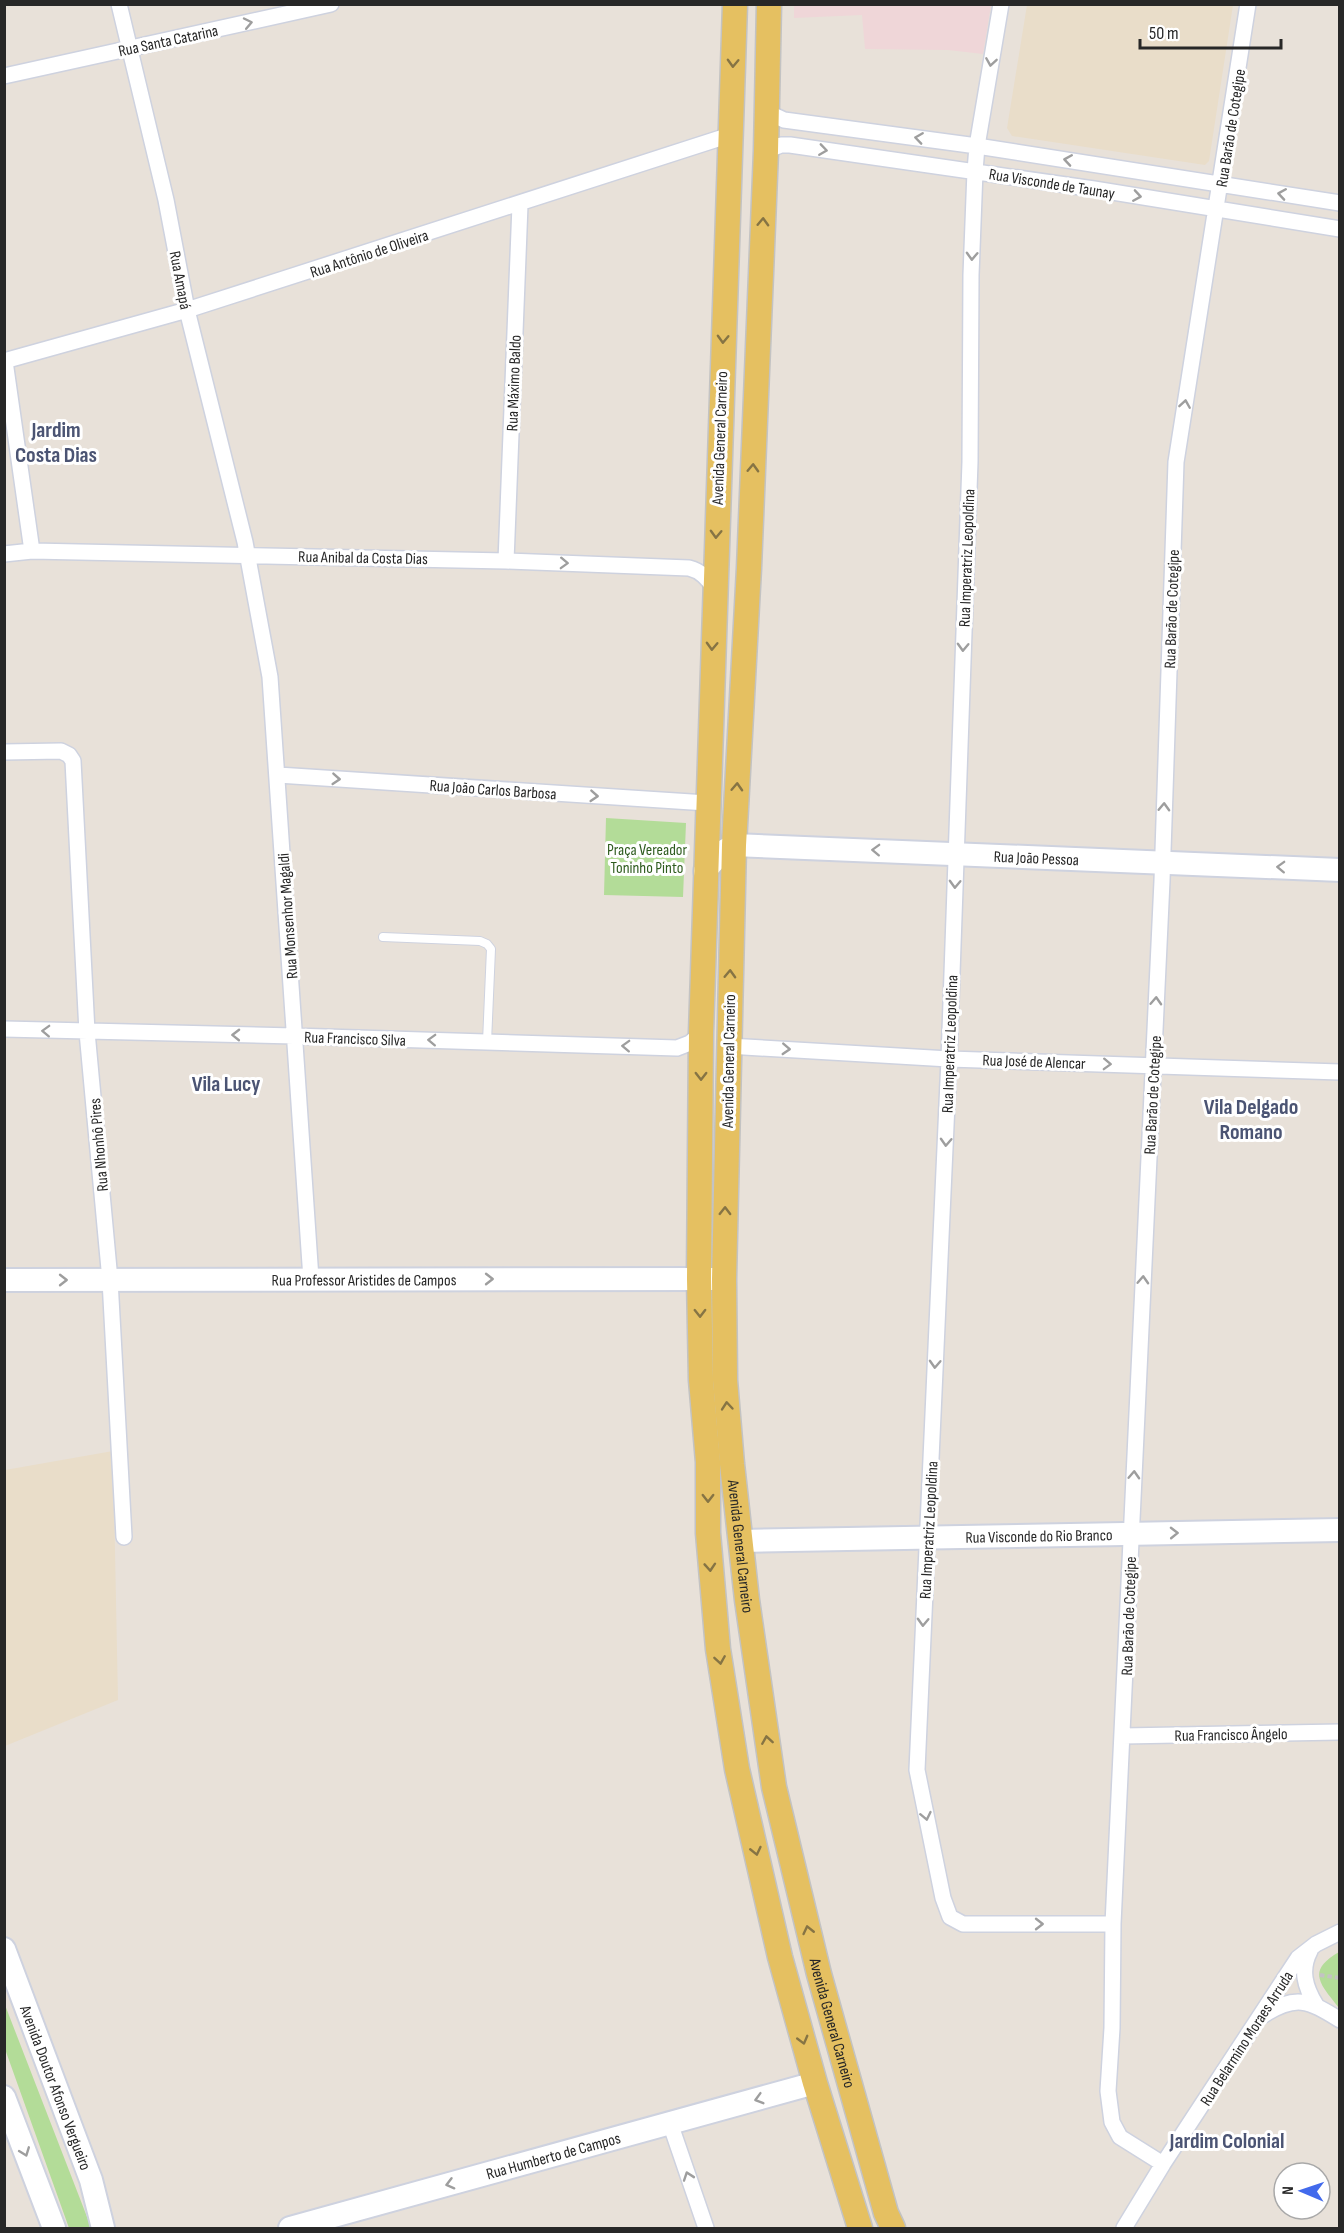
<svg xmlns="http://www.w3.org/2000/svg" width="1344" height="2233" font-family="'Sofia Sans Condensed',sans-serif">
	<rect width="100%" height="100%" fill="#e8e1d9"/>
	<!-- education -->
	<path fill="#e9ddc9" d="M1027,5H1233L1209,161L1205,165L1012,136L1007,128Z
		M113,1451L118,1700L5,1746V1470Z"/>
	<!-- medical -->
	<path fill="#efd6d8" d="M794,5V4L991,5L983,54L948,50L865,49L862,15L794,18Z"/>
	<!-- green -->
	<path fill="#b3dc98" d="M606,818L686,823L683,897L604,895Z
		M1339,1952V2008C1320,1984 1306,1971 1339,1952Z
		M5,2005L89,2222L91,2228H69L5,2049Z"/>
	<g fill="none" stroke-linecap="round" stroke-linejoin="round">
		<defs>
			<path id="lane" d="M383,937L480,941L487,944L491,949L487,1042"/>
			<path id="street" d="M119,4L166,200L187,310L245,542L270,677L311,1279
				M1001,4L977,146L975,171L971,275L970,462L949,1059L917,1770L943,1898L950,1917L963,1924H1113
				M4,76L331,4
				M767,112L784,120L977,146L1340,203
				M766,151L781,145H790L1094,189L1340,229
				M4,361L187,310L730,135
				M5,361L32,551
				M4,554L32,551L506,561L689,568C701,571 707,578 714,588
				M506,561L520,205
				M4,752L61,751L69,755L73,761L87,1032L110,1280L124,1537
				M278,775L707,803
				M4,1029L294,1036L677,1048L690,1043L701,1033
				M728,1046L949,1059L1340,1072
				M1123,1736L1340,1732
				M1310,1951C1300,1970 1305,1987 1316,2005
				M1262,2016C1296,1994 1308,2000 1340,2020
				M670,2123L706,2228
				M1163,2164L1120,2137L1112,2122L1108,2091L1112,2028L1113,1924L1162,881L1176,462L1248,4
				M1124,2228L1163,2164L1298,1958L1316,1944L1340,1932"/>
			<g id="secondary">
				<path id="s1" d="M705,871L722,852L734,845L1340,870"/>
				<path id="s2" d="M4,1280L717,1279"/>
				<path id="s3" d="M741,1541L1340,1530"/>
				<path id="s4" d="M4,1949L91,2180L103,2228"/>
				<path d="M4,2097L54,2228"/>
				<path id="s5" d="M290,2228L815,2083"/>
			</g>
			<g id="primary">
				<path d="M735,4L701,1033L699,1279L701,1380L708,1462V1533L718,1649L737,1769L780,1957L815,2083L860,2228"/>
				<path id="s6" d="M769,4L766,151L749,568L734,845L724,1279L725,1380L732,1464L747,1600L774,1787L819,1974L886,2213L893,2228"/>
			</g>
		</defs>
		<!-- lane casing -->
		<use href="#lane" stroke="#ced2df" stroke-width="10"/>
		<!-- street casing -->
		<use href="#street" stroke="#ced2df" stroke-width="18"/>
		<!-- secondary casing -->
		<use href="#secondary" stroke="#ced2df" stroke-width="26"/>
		<!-- primary casing -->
		<use href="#primary" stroke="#c3c3c3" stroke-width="27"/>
		<!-- path -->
		<path stroke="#c3c3c3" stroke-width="4" stroke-dasharray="4.5 3" stroke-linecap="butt" d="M1320,1975L1340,1978"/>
		<!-- lane -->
		<use href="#lane" stroke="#fff" stroke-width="8"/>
		<!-- street -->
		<use href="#street" stroke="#fff" stroke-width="15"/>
		<!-- secondary -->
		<use href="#secondary" stroke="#fff" stroke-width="22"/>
		<!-- primary -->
		<use href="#primary" stroke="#e5c061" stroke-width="24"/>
	</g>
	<!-- one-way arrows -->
	<defs><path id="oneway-chevron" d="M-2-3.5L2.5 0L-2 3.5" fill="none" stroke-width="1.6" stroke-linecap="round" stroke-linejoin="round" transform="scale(1.5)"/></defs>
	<g stroke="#9e9e9e">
		<use href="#oneway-chevron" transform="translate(248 23) rotate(-12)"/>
		<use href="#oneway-chevron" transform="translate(991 62) rotate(99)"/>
		<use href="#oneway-chevron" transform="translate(919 138) rotate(-172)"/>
		<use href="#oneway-chevron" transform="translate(823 150) rotate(8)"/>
		<use href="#oneway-chevron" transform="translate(1068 160) rotate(-171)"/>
		<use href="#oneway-chevron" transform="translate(1282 194) rotate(-171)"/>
		<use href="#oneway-chevron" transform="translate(1137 196) rotate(9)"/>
		<use href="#oneway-chevron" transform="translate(972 256) rotate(92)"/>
		<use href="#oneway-chevron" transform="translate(1185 404) rotate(-81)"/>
		<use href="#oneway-chevron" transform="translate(564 563) rotate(2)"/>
		<use href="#oneway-chevron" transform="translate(963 647) rotate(92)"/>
		<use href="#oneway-chevron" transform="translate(336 779) rotate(4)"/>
		<use href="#oneway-chevron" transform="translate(594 796) rotate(4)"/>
		<use href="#oneway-chevron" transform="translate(1164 807) rotate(-88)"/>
		<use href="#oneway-chevron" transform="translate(876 850) rotate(-178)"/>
		<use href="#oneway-chevron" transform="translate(1281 867) rotate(-178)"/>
		<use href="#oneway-chevron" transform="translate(955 884) rotate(92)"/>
		<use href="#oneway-chevron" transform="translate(1156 1001) rotate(-87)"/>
		<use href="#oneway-chevron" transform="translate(46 1031) rotate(-178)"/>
		<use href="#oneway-chevron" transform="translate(236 1035) rotate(-179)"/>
		<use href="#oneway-chevron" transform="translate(432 1040) rotate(-178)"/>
		<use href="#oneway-chevron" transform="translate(626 1046) rotate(-178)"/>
		<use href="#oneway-chevron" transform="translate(786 1049) rotate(3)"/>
		<use href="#oneway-chevron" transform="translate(1107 1064) rotate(2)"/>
		<use href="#oneway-chevron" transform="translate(946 1142) rotate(93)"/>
		<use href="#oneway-chevron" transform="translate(489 1279)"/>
		<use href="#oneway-chevron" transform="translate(63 1280)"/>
		<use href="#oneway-chevron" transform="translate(1143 1280) rotate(-87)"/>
		<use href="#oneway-chevron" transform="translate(935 1364) rotate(93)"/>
		<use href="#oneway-chevron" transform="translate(1134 1475) rotate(-87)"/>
		<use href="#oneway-chevron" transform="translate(1174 1533) rotate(-1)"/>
		<use href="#oneway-chevron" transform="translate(923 1622) rotate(92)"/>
		<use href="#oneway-chevron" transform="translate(926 1816) rotate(78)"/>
		<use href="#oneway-chevron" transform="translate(1039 1924)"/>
		<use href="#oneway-chevron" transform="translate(759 2099) rotate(164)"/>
		<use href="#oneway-chevron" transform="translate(25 2152) rotate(69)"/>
		<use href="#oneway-chevron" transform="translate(688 2176) rotate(-109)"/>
		<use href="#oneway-chevron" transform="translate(450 2184) rotate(165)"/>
	</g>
	<g stroke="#867444">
		<use href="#oneway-chevron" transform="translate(733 63) rotate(92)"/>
		<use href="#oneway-chevron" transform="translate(763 222) rotate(-88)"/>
		<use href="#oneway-chevron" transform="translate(723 339) rotate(92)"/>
		<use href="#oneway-chevron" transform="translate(753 468) rotate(-88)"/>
		<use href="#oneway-chevron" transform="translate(716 534) rotate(92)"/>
		<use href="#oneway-chevron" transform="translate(712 646) rotate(92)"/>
		<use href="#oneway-chevron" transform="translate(737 787) rotate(-87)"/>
		<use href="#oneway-chevron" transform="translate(730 974) rotate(-88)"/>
		<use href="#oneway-chevron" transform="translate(701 1076) rotate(90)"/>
		<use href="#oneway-chevron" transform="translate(725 1211) rotate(-89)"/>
		<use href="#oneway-chevron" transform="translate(700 1313) rotate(89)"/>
		<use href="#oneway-chevron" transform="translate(727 1406) rotate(-95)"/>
		<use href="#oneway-chevron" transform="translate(708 1498) rotate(90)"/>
		<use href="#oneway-chevron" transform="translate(710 1567) rotate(86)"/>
		<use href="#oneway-chevron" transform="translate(720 1660) rotate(81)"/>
		<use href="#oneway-chevron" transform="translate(767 1740) rotate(-99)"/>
		<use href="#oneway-chevron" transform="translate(756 1851) rotate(77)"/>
		<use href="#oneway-chevron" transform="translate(808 1930) rotate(-103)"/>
		<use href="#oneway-chevron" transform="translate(803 2040) rotate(75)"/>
	</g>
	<g text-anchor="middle" stroke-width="6" stroke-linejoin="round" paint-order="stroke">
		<!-- street labels -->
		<g font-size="16" fill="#272727" stroke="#fff">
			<text transform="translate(168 40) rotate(-12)" y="6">Rua Santa Catarina</text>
			<text transform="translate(1230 128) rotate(-81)" y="6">Rua Barão de Cotegipe</text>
			<text transform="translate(1052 183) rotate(9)" y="6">Rua Visconde de Taunay</text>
			<text transform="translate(369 253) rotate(-18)" y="6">Rua Antônio de Oliveira</text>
			<text transform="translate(181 280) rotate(79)" y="6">Rua Amapá</text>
			<text transform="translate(513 383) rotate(-88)" y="6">Rua Máximo Baldo</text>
			<text transform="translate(719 438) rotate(-88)" y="6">Avenida General Carneiro</text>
			<text transform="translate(363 557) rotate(1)" y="6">Rua Anibal da Costa Dias</text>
			<text transform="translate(966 558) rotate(-88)" y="6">Rua Imperatriz Leopoldina</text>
			<text transform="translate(1171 609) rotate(-88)" y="6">Rua Barão de Cotegipe</text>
			<text transform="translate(493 789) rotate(4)" y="6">Rua João Carlos Barbosa</text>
			<text dy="6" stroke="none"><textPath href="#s1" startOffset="342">Rua João Pessoa</textPath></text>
			<text transform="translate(287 916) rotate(-94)" y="6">Rua Monsenhor Magaldi</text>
			<text transform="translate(355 1038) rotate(2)" y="6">Rua Francisco Silva</text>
			<text transform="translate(949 1044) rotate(-88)" y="6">Rua Imperatriz Leopoldina</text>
			<text transform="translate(728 1061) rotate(-89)" y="6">Avenida General Carneiro</text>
			<text transform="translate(1034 1061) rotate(2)" y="6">Rua José de Alencar</text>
			<text transform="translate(1152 1095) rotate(-87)" y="6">Rua Barão de Cotegipe</text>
			<text transform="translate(98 1145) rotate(-95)" y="6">Rua Nhonhô Pires</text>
			<text dy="6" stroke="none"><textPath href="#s2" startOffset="360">Rua Professor Aristides de Campos</textPath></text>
			<text transform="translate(928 1530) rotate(-87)" y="6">Rua Imperatriz Leopoldina</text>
			<text dy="6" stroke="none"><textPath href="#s3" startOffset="298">Rua Visconde do Rio Branco</textPath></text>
			<text dy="6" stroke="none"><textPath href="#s6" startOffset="1544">Avenida General Carneiro</textPath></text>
			<text transform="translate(1128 1616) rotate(-88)" y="6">Rua Barão de Cotegipe</text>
			<text transform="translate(1231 1734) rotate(-1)" y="6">Rua Francisco Ângelo</text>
			<text dy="6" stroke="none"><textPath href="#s6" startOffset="2030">Avenida General Carneiro</textPath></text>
			<text transform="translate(1246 2038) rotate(-57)" y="6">Rua Belarmino Moraes Arruda</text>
			<text dy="6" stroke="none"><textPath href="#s4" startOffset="148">Avenida Doutor Afonso Vergueiro</textPath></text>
			<text dy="6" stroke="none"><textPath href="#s5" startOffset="273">Rua Humberto de Campos</textPath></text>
		</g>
		<!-- park labels -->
		<g font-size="16" fill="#2e5c1e" stroke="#fff">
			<text x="647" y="855">Praça Vereador<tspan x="647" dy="18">Toninho Pinto</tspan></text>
		</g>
		<!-- district labels -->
		<g font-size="22" font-weight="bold" fill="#4b5473" stroke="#fff">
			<text x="56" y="437">Jardim<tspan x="56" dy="25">Costa Dias</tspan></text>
			<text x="226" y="1091">Vila Lucy</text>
			<text x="1251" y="1114">Vila Delgado<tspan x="1251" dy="25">Romano</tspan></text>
			<text x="1227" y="2148">Jardim Colonial</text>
		</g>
	</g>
	<!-- border -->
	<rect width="1344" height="2233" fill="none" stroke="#272727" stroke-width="12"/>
	<!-- north arrow -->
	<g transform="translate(1302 2191) rotate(272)"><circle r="28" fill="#ffffff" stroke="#a9a9a9" stroke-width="1.5"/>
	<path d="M0-4.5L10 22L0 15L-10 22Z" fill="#426aec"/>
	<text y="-9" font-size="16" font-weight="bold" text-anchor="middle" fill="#272727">N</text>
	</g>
	<!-- scale -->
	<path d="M1140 39v9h141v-9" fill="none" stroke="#272727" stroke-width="3"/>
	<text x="1149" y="39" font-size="18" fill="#272727" stroke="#ffffff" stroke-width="4.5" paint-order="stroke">50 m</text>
</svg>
